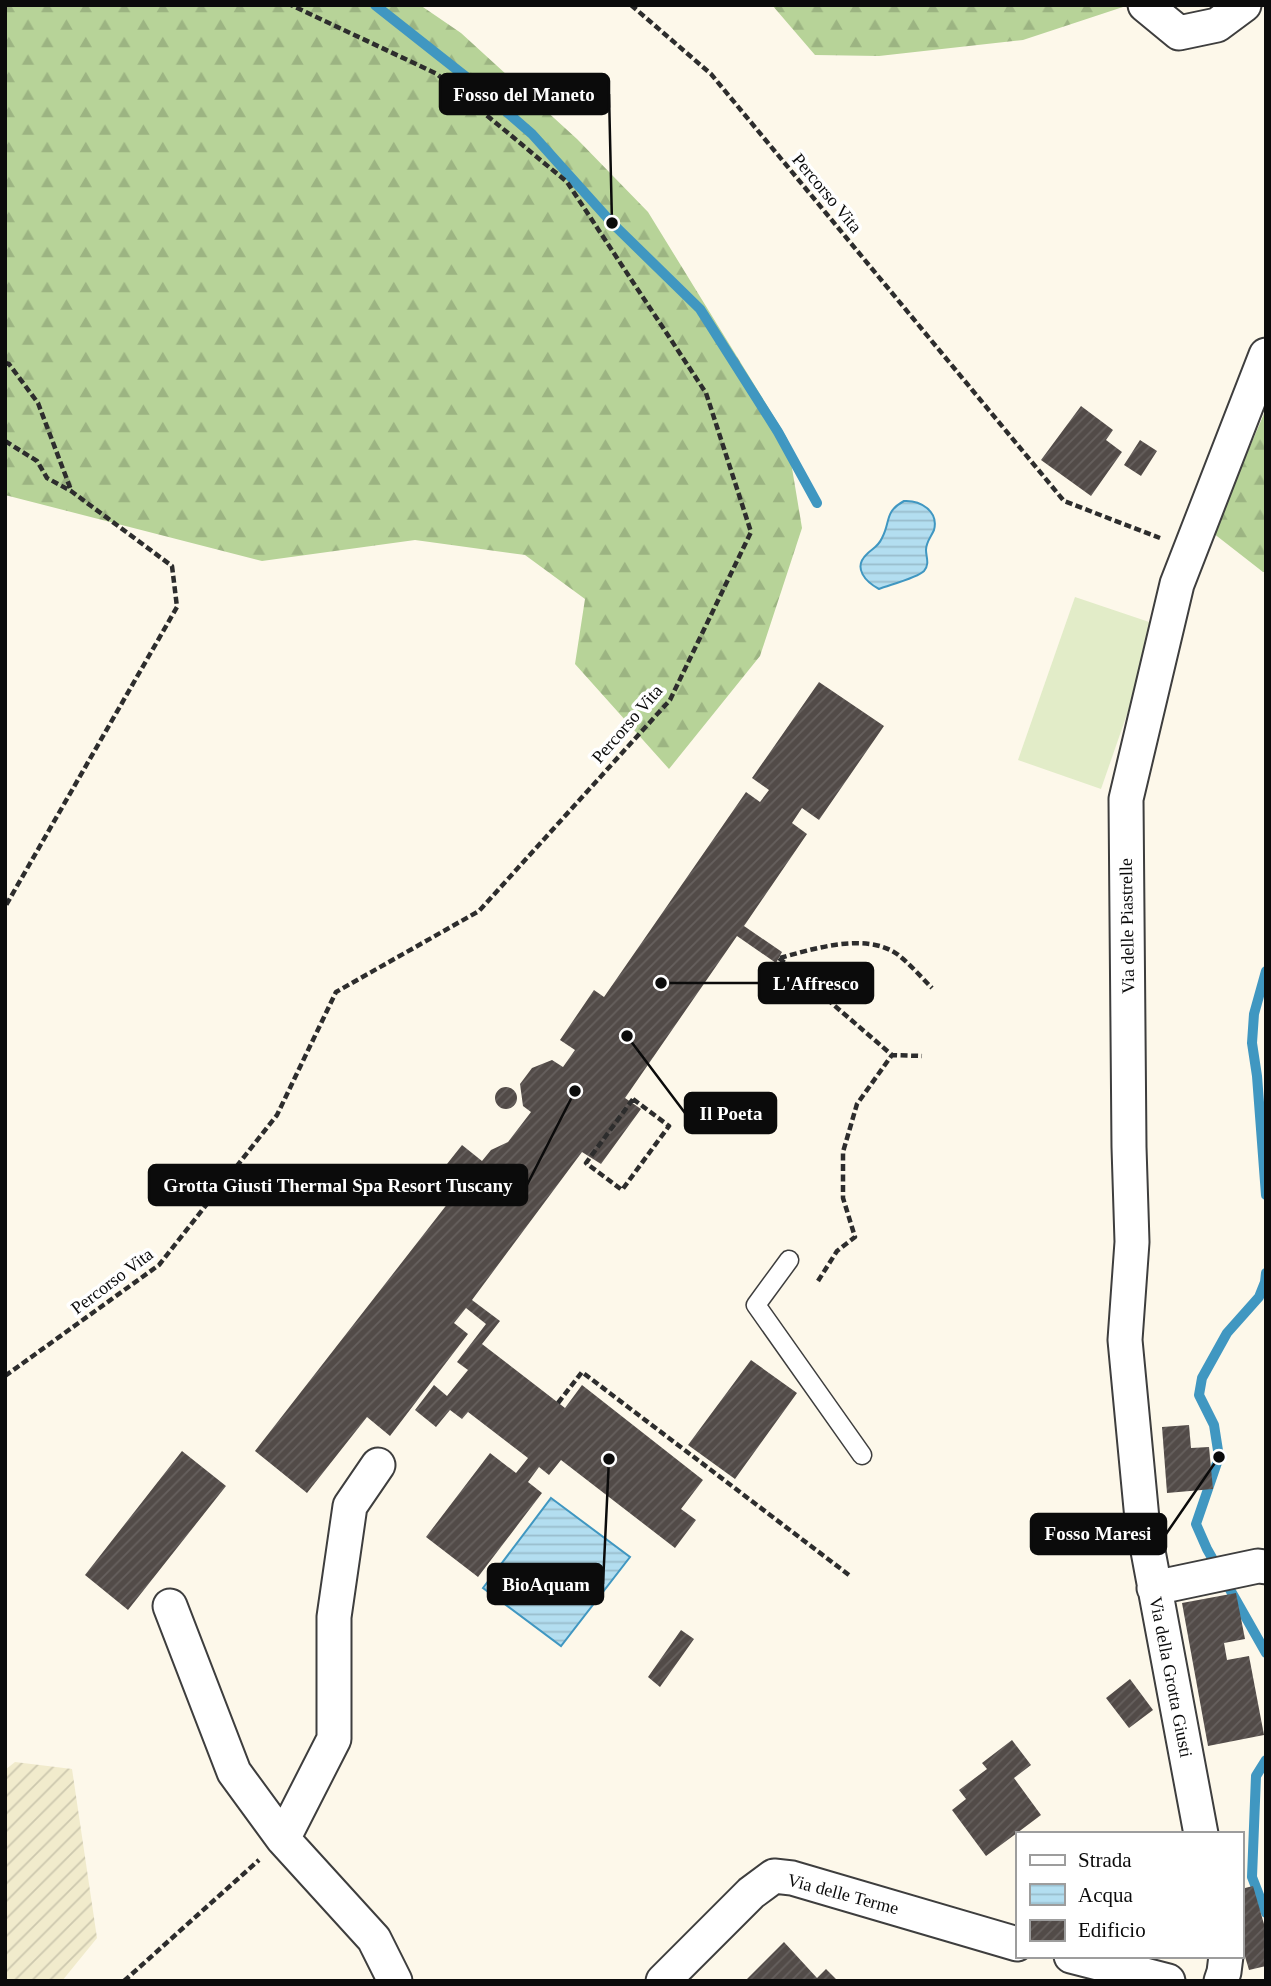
<svg xmlns="http://www.w3.org/2000/svg" width="1271" height="1986" font-family="'Times New Roman',serif">
	<defs>
		<pattern id="farmland-furrows" width="10" height="10" patternUnits="userSpaceOnUse" patternTransform="scale(1.75)"><rect width="10" height="10" fill="#f1ebcc"/><path d="M-1 1l2-2M0 10L10 0M9 11l2-2" fill="none" stroke="#cdc8ae"/></pattern>
		<pattern id="forest-firs" width="22" height="20" patternUnits="userSpaceOnUse" patternTransform="scale(1.75)"><rect width="22" height="20" fill="#b7d398"/><path d="M5 1l3.5 6h-7zM16 11l3.5 6h-7z" fill="#9cb482"/></pattern>
		<pattern id="water-rules" width="6" height="5" patternUnits="userSpaceOnUse" patternTransform="scale(1.75)"><rect width="6" height="5" fill="#b3def0"/><path d="M0 2.5h6" fill="none" stroke="#99bdcc"/></pattern>
		<pattern id="building-hatch" width="6" height="6" patternUnits="userSpaceOnUse" patternTransform="scale(1.75)"><rect width="6" height="6" fill="#524b48"/><path d="M-1 1l2-2M0 6l6-6M5 7l2-2" fill="none" stroke="#66605e"/></pattern>
	</defs>
	<rect width="100%" height="100%" fill="#fdf8ea"/>
	<!-- farmland -->
	<path fill="url(#farmland-furrows)" d="M15,1762L72,1769L97,1938L62,1981H5V1770Z"/>
	<!-- forest -->
	<path fill="url(#forest-firs)" d="M5,5H420L461,33L577,139L648,212L787,438L802,528L760,656L669,769L575,664L585,599L525,555L415,540L262,561L5,495Z
		M772,5H1129L1023,40L879,56L815,55Z
		M1266,409V572H1263L1213,533Z"/>
	<!-- pitch -->
	<path fill="#e2ecc8" d="M1075,597L1158,625L1101,789L1018,760Z"/>
	<!-- water -->
	<path fill="url(#water-rules)" stroke="#4097c1" stroke-width="2" d="M904,501C920,500 939,511 934,530C931,537 926,542 926,550C926,557 930,564 924,571C917,578 889,585 879,589C866,582 852,568 867,554C873,548 878,547 882,538C891,521 884,512 904,501Z
		M551,1498L630,1557L561,1646L483,1588Z"/>
	<g fill="none" stroke-linecap="round" stroke-linejoin="round">
		<!-- stream -->
		<path stroke="#4097c1" stroke-width="10" d="M375,5L470,80L532,134L612,223L700,309L778,432L817,503
			M1266,971L1254,1014L1252,1043L1257,1076L1266,1195
			M1266,1273L1265,1282L1259,1297L1227,1333L1202,1378L1199,1395L1214,1425L1219,1457L1196,1524L1207,1549L1266,1653
			M1266,1760L1256,1776L1252,1877L1266,1913"/>
	</g>
	<!-- building -->
	<path fill="url(#building-hatch)" d="M1081,406L1113,430L1106,440L1122,452L1091,496L1041,460Z
		M1140,440L1157,451L1141,476L1124,465Z
		M819,682L884,726L819,820L802,808L792,823L807,834L744,926L782,952L776,963L737,936L625,1098L641,1109L601,1164L582,1152L472,1300L500,1321L482,1344L565,1408L582,1385L703,1480L681,1509L696,1520L675,1548L561,1460L549,1475L539,1467L528,1482L542,1493L478,1577L426,1537L490,1453L516,1473L528,1458L468,1412L462,1419L450,1410L436,1427L415,1410L434,1385L447,1396L468,1370L457,1362L486,1324L466,1308L454,1323L468,1334L390,1436L367,1417L307,1493L255,1451L466,1180L447,1164L462,1145L482,1161L491,1150L508,1142L531,1112L523,1106L520,1084L532,1068L552,1060L563,1067L575,1050L560,1040L594,990L604,997L746,792L760,802L769,790L752,778Z
		M495 1098a11 11 0 1 1 22 0a11 11 0 1 1-22 0Z
		M751,1360L797,1393L735,1479L688,1445Z
		M1189,1425L1191,1448L1209,1447L1213,1489L1167,1493L1162,1427Z
		M182,1451L226,1486L128,1610L85,1575Z
		M1236,1593L1245,1639L1224,1643L1227,1660L1249,1656L1264,1735L1208,1746L1182,1603Z
		M681,1630L694,1639L660,1687L648,1677Z
		M1130,1679L1153,1710L1129,1728L1106,1698Z
		M1012,1740L1031,1765L1014,1778L1041,1815L986,1856L952,1810L966,1799L959,1790L987,1769L982,1763Z
		M1253,1886L1266,1931V1966L1249,1970L1241,1943V1889Z
		M784,1942L817,1978L826,1969L838,1981H745Z"/>
	<g fill="none" stroke-linecap="round" stroke-linejoin="round">
		<defs>
			<path id="service" d="M789,1260L756,1305L862,1455"/>
			<path id="minor" d="M1145,5L1179,33L1217,25L1244,5
				M1154,1588L1258,1566L1266,1567
				M170,1606L234,1772L283,1839L374,1939L395,1981
				M1201,1834L1142,1519L1125,1340L1132,1242L1129,1147L1126,799L1177,584L1266,355
				M283,1839L334,1739V1617L350,1506L378,1465
				M1071,1956L1168,1981
				M663,1981L751,1893L774,1876L792,1878L1017,1944
				M1221,1981L1224,1972L1226,1956"/>
		</defs>
		<!-- service casing -->
		<use href="#service" stroke="#3e3e3e" stroke-width="21"/>
		<!-- minor casing -->
		<use href="#minor" stroke="#3e3e3e" stroke-width="37"/>
		<!-- path -->
		<path stroke="#2d2d2d" stroke-width="4.5" stroke-dasharray="7 3.5" stroke-linecap="butt" d="M631,5L711,74L1064,501L1160,538
			M5,363L9,364L38,403L71,490
			M5,441L37,461L47,478L71,491L172,566L177,607L5,907
			M779,958L892,1055L922,1056
			M780,958C812,949 866,932 897,954C910,964 921,977 932,988
			M633,1099L669,1126L622,1190L586,1163Z
			M818,1281L837,1251L855,1237L843,1198V1152L857,1104L892,1055
			M5,1376L159,1265L277,1115L336,992L479,911L670,700L751,532L706,393L567,182L437,74L291,5
			M558,1403L582,1372L849,1575
			M124,1981L259,1860"/>
		<!-- service -->
		<use href="#service" stroke="#fff" stroke-width="18"/>
		<!-- minor -->
		<use href="#minor" stroke="#fff" stroke-width="33"/>
	</g>
	<g text-anchor="middle" stroke-width="7" stroke-linejoin="round" paint-order="stroke">
		<!-- street labels -->
		<g font-size="18" fill="#0b0b0b" stroke="#fff">
			<text transform="translate(827 193) rotate(50)" y="6">Percorso Vita</text>
			<text transform="translate(627 724) rotate(-49)" y="6">Percorso Vita</text>
			<text transform="translate(1127 926) rotate(-91)" y="6">Via delle Piastrelle</text>
			<text transform="translate(112 1281) rotate(-37)" y="6">Percorso Vita</text>
			<text transform="translate(1171 1677) rotate(79)" y="6">Via della Grotta Giusti</text>
			<text transform="translate(843 1894) rotate(15)" y="6">Via delle Terme</text>
		</g>
	</g>
	<!-- callouts -->
	<path fill="none" stroke="#0b0b0b" stroke-width="2.5" d="M612 223L609 94M661 983L759 983M627 1036L685 1113M575 1091L527 1185M1219 1457L1166 1534M609 1459L603 1584"/>
	<g fill="#0b0b0b" stroke="#fff" stroke-width="2.5">
		<circle cx="612" cy="223" r="7"/>
		<circle cx="661" cy="983" r="7"/>
		<circle cx="627" cy="1036" r="7"/>
		<circle cx="575" cy="1091" r="7"/>
		<circle cx="1219" cy="1457" r="7"/>
		<circle cx="609" cy="1459" r="7"/>
	</g>
	<g fill="#0b0b0b" stroke="#0b0b0b" stroke-width="2.5">
		<rect x="440" y="74" width="169" height="40" rx="7"/>
		<rect x="759" y="963" width="114" height="40" rx="7"/>
		<rect x="685" y="1093" width="91" height="40" rx="7"/>
		<rect x="149" y="1165" width="378" height="40" rx="7"/>
		<rect x="1031" y="1514" width="135" height="40" rx="7"/>
		<rect x="488" y="1564" width="115" height="40" rx="7"/>
	</g>
	<g font-size="19" text-anchor="middle" font-weight="bold" fill="#fff">
		<text x="524" y="101">Fosso del Maneto</text>
		<text x="816" y="990">L'Affresco</text>
		<text x="731" y="1120">Il Poeta</text>
		<text x="338" y="1192">Grotta Giusti Thermal Spa Resort Tuscany</text>
		<text x="1098" y="1540">Fosso Maresi</text>
		<text x="546" y="1591">BioAquam</text>
	</g>
	<!-- border -->
	<rect width="1271" height="1986" fill="none" stroke="#0b0b0b" stroke-width="14"/>
	<!-- legend -->
	<rect x="1016" y="1832" width="228" height="126" fill="#ffffff" stroke="#9d9d9d" stroke-width="2"/>
	<rect x="1030" y="1855" width="35" height="10" fill="#ffffff" stroke="#9d9d9d" stroke-width="2"/>
	<text x="1078" y="1867" font-size="21" fill="#0b0b0b">Strada</text>
	<rect x="1030" y="1884" width="35" height="21" fill="url(#water-rules)" stroke="#9d9d9d" stroke-width="2"/>
	<text x="1078" y="1902" font-size="21" fill="#0b0b0b">Acqua</text>
	<rect x="1030" y="1920" width="35" height="21" fill="url(#building-hatch)" stroke="#9d9d9d" stroke-width="2"/>
	<text x="1078" y="1937" font-size="21" fill="#0b0b0b">Edificio</text>
</svg>
